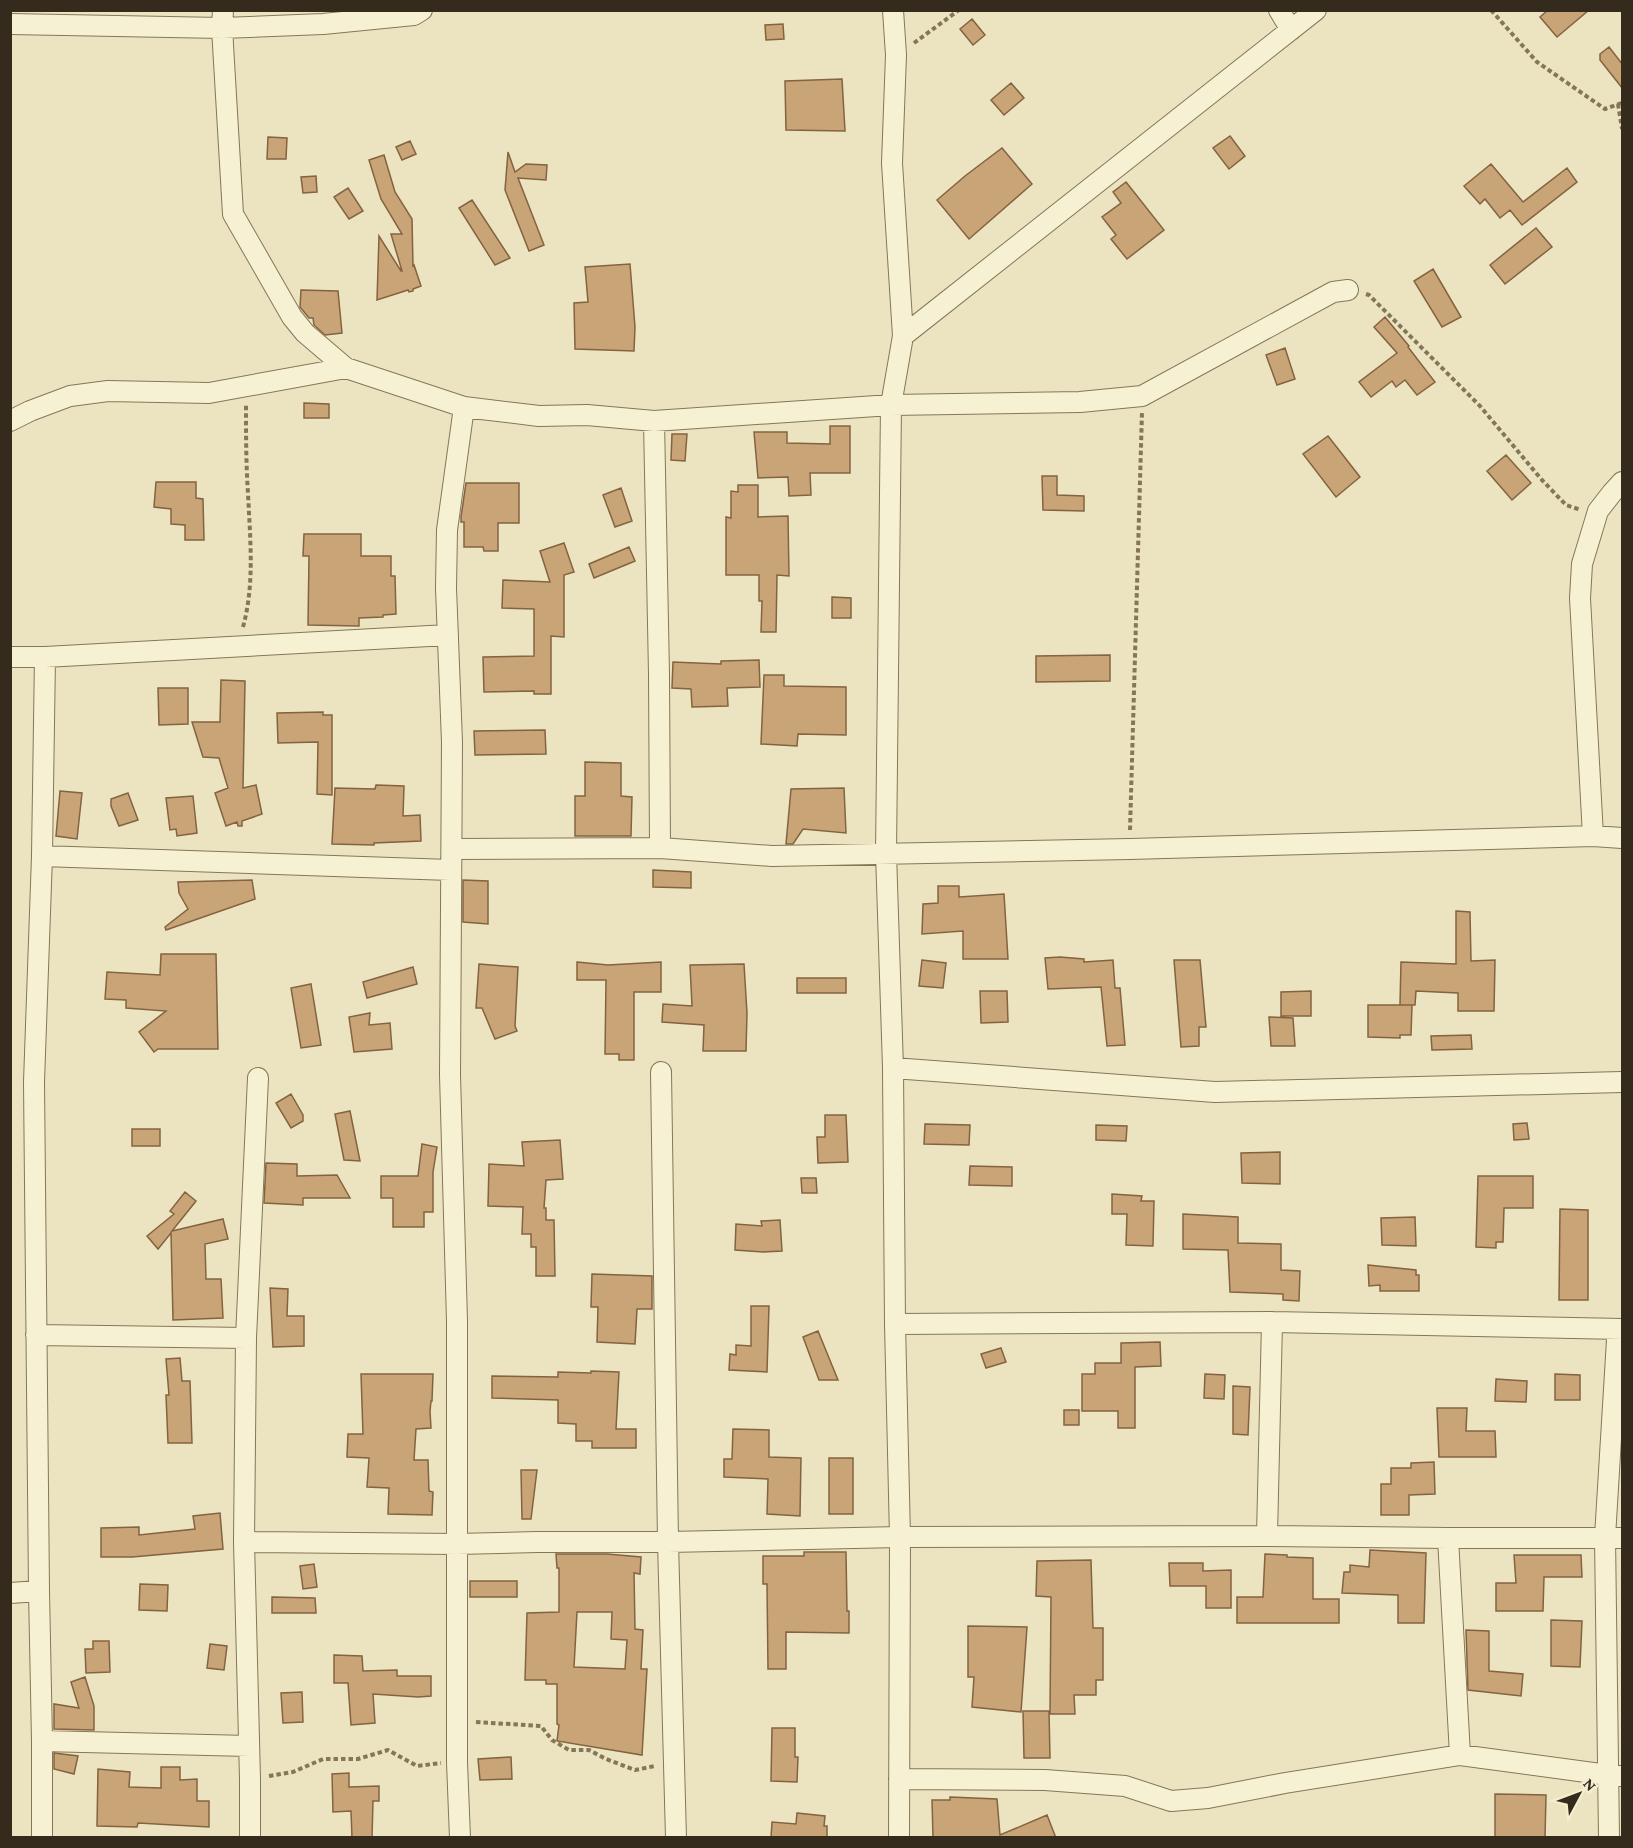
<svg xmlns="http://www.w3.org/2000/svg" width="1633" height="1848" font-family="'Crimson Pro',serif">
	<rect width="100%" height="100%" fill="#ece4c0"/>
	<!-- building -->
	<path fill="#c9a477" stroke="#836340" stroke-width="1.5" fill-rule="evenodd" d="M1548,10H1589L1557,37L1540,17Z
		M972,19L985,35L973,45L960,29Z
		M783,24L784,39L766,40L765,25Z
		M1609,47L1623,65V89L1600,60V54Z
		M842,79L845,131L786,130L785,81Z
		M1011,83L1024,98L1004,115L991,100Z
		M1230,136L1245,156L1229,169L1213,148Z
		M268,137L287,138L286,159H267Z
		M410,141L416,154L402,160L396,147Z
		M1002,148L1032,184L969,239L937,200L965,176Z
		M508,152L515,172L526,164L547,165L546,180L518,178L544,245L529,251L505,190Z
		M384,155L395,192L412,219L413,266L414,265L421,286L413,289V291L409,292L408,290L377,300L379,236L401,271H402L391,234H402L381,199L369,160Z
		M1491,164L1523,202L1567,168L1577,182L1522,225L1510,210L1500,218L1485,199L1480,204L1464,186Z
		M316,176L317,192L303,193L301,177Z
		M1126,182L1164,230L1127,259L1111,239L1116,235L1102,217L1121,203L1113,192Z
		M348,188L363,211L349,219L334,197Z
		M472,200L510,258L495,265L459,208Z
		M1536,228L1552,247L1505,284L1490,265Z
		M630,264L635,327L634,351L575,349L574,303L588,302L585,267Z
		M1433,269L1461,317L1442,327L1414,281Z
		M301,290L338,291L342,333L325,335L314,325L313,318H309L300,307Z
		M1385,317L1409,346L1408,347L1435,382L1417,395L1405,380L1396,387L1392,381L1371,397L1359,382L1397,353L1374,327Z
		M1285,348L1295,379L1277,385L1266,355Z
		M304,403L329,404V418H304Z
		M830,426H850V473H810L811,495L789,496L788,477L758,478L754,432H787V443L830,444Z
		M672,434H687L685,461L671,460Z
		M1328,436L1360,477L1336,497L1303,454Z
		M1506,455L1531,483L1512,500L1487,471Z
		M1042,476H1057V495L1084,496V511L1043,510Z
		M156,482H196V498L203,499L204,540H185V525L171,524V509L154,507Z
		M466,483H519V523H498V551H484L483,547H464V522H461V517Z
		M738,485H758V517L788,516L789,576L777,575L776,632H761L762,601H759V575H726V517L731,518V491L738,492Z
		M621,488L632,521L615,527L603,495Z
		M304,534H361V556H391V576H395L396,614L383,615V617L359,618V626L308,625L309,556H303Z
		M564,543L574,572L564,575V637L551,636V694H534V691L484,692L483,657L534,656V609L502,608L503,580L550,582L540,551Z
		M629,547L635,561L594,578L589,564Z
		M832,597L851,598V618H832Z
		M1110,655V681L1036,682V656Z
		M759,660L760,687L727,688L728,706L692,707L691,689L672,688L673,662L721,664V661Z
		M764,675H784V686L846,687V735L798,734L797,746L761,744Z
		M221,680L245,681L243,788L256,785L262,814L242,821V826H238L237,822L226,826L215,793L228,788L219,758L203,757L192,722H220Z
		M158,688H188V724L159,725Z
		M323,712V715H332V795L317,794L318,742L278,743L277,713Z
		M545,730L546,754L475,755L474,731Z
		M585,762L621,763V796L632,797L631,836H575V796H585Z
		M376,785L404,786L403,816L420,815L421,841L374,843V845L332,844L335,788L375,789Z
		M844,788L846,833L803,829L793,844H786L791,789Z
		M60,791L82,793L77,839L56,836Z
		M128,793L138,820L119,826L111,806V799Z
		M193,796L197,833L177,836L176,829L170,830L166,798Z
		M653,870L691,872V888L653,887Z
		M252,880L255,899L166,930L165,927L188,909L179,893L178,882Z
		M463,880L488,881V924L463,922Z
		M938,886H959V897L1004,894L1008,959H963V931L922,934L923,904L938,903Z
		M1456,911L1470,912L1471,961L1495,960L1494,1011H1458V993L1416,991L1415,1005H1400L1401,962L1456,964Z
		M161,954H216L218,1049H158L154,1052L139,1032L166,1011L126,1008V1000L105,999L107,972L160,975Z
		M1060,957L1084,959V962L1113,960L1115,988H1120L1125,1045L1107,1046L1101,987L1048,989L1045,958Z
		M922,960L946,963L943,988L919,986Z
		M1174,960H1200L1206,1027H1199V1046L1181,1047Z
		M577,962L608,965L661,962V992H634V1060H619V1054H605L606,980H577Z
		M479,964L518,967L515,1026L517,1031L495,1039L482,1008H476Z
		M744,964L747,1013L746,1051H703L704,1025L662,1022L663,1004L692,1006L690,965Z
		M413,967L417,984L367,998L363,982Z
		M797,978H846V993H797Z
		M311,984L321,1045L301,1048L291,988Z
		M980,991H1007L1008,1022L981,1023Z
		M1311,991V1016H1281V992Z
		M1368,1005H1412L1411,1035H1400V1038L1368,1037Z
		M370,1013L369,1025L390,1023L392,1049L354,1052L349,1017Z
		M1269,1017L1293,1018L1295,1046H1271Z
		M1471,1035L1472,1049L1432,1050L1431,1036Z
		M291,1094L303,1115V1121L291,1128L276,1103Z
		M350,1111L360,1161L344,1160L335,1114Z
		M825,1115H846L848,1162L818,1163L817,1137H825Z
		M1527,1123L1529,1139L1514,1140L1513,1124Z
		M925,1124L970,1125L969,1145L924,1144Z
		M1096,1125L1127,1126L1126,1141L1096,1140Z
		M132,1129H160V1146H132Z
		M560,1140L563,1179L546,1180L544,1208H546V1220H554L555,1276H536V1247H531V1234H522L523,1207L488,1206L489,1164L524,1166L522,1142Z
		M422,1144L437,1147L433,1172V1212H424V1227H393V1198H381V1176H418Z
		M1280,1152V1184L1242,1183L1241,1153Z
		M266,1163L297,1164V1176L337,1175L350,1198H303V1205L264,1203Z
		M970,1166L1012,1167V1186L969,1185Z
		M1478,1176H1533V1208H1504L1503,1242H1496V1248L1476,1247Z
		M801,1178H816L817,1193H802Z
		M185,1192L196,1201L172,1231L223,1219L228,1239L205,1244L206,1279H221L223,1318L173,1320L171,1233L158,1249L147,1236L174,1214L170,1211Z
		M1112,1194L1142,1196L1141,1201H1154L1153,1246L1126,1245L1127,1214H1112Z
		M1560,1209L1588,1210V1300H1559Z
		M1183,1214L1238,1217V1243L1281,1244V1270L1300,1271L1299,1301L1283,1300V1294L1230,1292L1228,1250L1183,1249Z
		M1415,1217L1416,1246L1382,1245L1381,1218Z
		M780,1220L782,1251L763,1252L735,1250L736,1224L762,1226L761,1221Z
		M1368,1265L1416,1270V1275H1419V1291H1380V1285L1369,1286Z
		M592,1274L652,1276V1309H637L635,1344L597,1342L598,1307H591Z
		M270,1288L288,1289L287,1316H304V1346L273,1347Z
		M751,1306H769L767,1372L729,1370L730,1354L736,1355V1345L751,1346Z
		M818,1331L838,1380H819L803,1337Z
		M1160,1342L1161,1366L1135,1367V1428H1118V1411H1082V1374H1095V1363H1121V1343Z
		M1001,1348L1006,1362L986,1368L981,1354Z
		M180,1358L182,1381H190L192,1443H168L166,1395H169L166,1359Z
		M591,1371L619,1372L616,1429H636V1448H592V1441H576V1424L558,1423V1400L492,1398V1376L558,1377V1372L591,1373Z
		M361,1374H433L432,1401H431L430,1411L431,1428L416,1429L414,1460H428L429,1491L433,1492L432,1515L388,1514L389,1488L367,1487L369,1458L347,1457L348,1434H363Z
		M1205,1374L1225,1375L1224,1399L1204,1398Z
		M1555,1374L1580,1375V1400H1555Z
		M1496,1379L1527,1381L1526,1402L1495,1401Z
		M1233,1386L1250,1387L1248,1435L1233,1434Z
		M1437,1408H1467L1466,1431H1495L1496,1457H1439Z
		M1064,1410H1079V1425H1064Z
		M733,1429L769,1430V1457L801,1458L800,1516L767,1514L768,1479L724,1477V1459H732Z
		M829,1458H853V1514H829Z
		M1434,1462L1435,1494L1409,1495V1515H1381V1484H1391V1468H1411V1463Z
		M521,1470H537L531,1519H522Z
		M220,1513L223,1549L132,1557H101V1528L139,1527V1535L195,1529L193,1516Z
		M1370,1550L1426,1553L1424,1623H1398V1595L1342,1593L1344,1572H1350V1565L1369,1567Z
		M804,1552H846L847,1611H849V1633L786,1632V1669H768L767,1584H763V1556H804Z
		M556,1554H607L641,1557L640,1574L634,1573L635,1629L643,1630L641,1669H647L642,1755L557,1741L559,1725L557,1724V1684H546V1680H525L527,1613L559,1612V1568H557ZM577,1612H612L611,1639L627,1640L625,1669L574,1667Z
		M1265,1554L1287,1555V1557L1313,1558V1599H1339V1623H1237V1597H1263Z
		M1514,1555H1581L1582,1577H1544L1543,1611H1496V1583H1516Z
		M1091,1560L1093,1628H1103V1680H1096V1695H1074L1075,1714H1050L1051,1597L1036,1596L1037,1561Z
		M1169,1563H1203V1571L1231,1570V1608H1206V1586H1170Z
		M314,1564L317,1587L303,1589L300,1566Z
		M470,1581H517V1597H470Z
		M140,1584L168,1585L167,1611L139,1610Z
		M272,1597L315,1598L316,1613H272Z
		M1551,1620L1582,1621L1580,1667L1551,1666Z
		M968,1626L1027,1627L1021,1712L972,1707L974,1677H968Z
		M1466,1630L1489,1631V1671L1523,1674L1521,1696L1468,1690Z
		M93,1641H109L110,1672L86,1673L85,1649H93Z
		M210,1644L227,1646L224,1670L207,1668Z
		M334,1655L362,1656L363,1671L397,1670V1676H431V1696L418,1697L373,1694L375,1723L351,1725L348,1683H334Z
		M85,1677L94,1706V1730L54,1729V1704L79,1708L71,1682Z
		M302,1692L303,1722L283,1723L281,1693Z
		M1023,1711H1049L1050,1758H1024Z
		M772,1728H795V1757H798L797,1782L771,1781Z
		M54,1753L78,1756L74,1774L54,1769Z
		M511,1757L512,1779L480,1780L478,1759Z
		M161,1767H180V1780L197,1779V1801H209V1827L138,1823L137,1827L97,1826L98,1769L130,1772L129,1787L161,1788Z
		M349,1773V1787L379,1786V1801H373L372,1838H352L351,1811L333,1812L332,1774Z
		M1495,1794L1546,1795L1545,1838H1495Z
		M950,1797L997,1799L1000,1835L1047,1815L1056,1838H933L932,1800H950Z
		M797,1813L825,1816L824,1826H827V1838H771L772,1822L796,1824Z"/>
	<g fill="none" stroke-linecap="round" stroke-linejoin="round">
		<defs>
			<path id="street" d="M223,10L222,28L323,24L414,15L422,10
				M893,10L896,55L892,163L903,336L891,405L886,853L893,1068L895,1324L900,1537L899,1838
				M1279,10L1291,30
				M10,24L222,28L233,214L292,317L305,333L346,368L464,407L539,416L587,415L654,421L891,405L1080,402L1142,396L1333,292L1348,290
				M903,336L1316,10
				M10,421L30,411L70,396L108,391L209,393L346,368
				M654,421L659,674L660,848
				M10,657H45L448,635
				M1593,836L1580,598L1582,564L1598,511L1612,493L1622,482
				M453,849L660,848L772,856L1130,849L1593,836L1622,838
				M42,856L450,870
				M893,1068L1215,1092L1622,1082
				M661,1072L668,1542L676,1838
				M895,1324L1272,1322L1622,1329
				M36,1335L246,1338
				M1267,1536L1272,1322
				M1448,1538L1460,1755
				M244,1542L456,1544L537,1542H668L900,1537L1267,1536L1448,1538H1622
				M10,1593L39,1591
				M42,1741L249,1746
				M899,1779L1045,1780L1125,1786L1171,1801L1208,1798L1285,1783L1460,1755L1608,1775L1622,1776
				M42,1838V1741L39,1591L34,1082L42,856L45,657
				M250,1838V1779L244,1542L246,1338L258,1078
				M460,1838L457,1762V1321L450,1075L452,742L446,588L447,530L464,407
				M1609,1838L1605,1537L1617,1340L1616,1329"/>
		</defs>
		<!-- street casing -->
		<use href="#street" stroke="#857659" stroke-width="22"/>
		<!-- path -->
		<path stroke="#857659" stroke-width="4" stroke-dasharray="4.5 3" stroke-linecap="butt" d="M1491,10L1537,62L1605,109L1622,103
			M914,43L959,10
			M1618,104L1622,129
			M1366,294L1369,295L1480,406L1542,480L1566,505L1581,510
			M243,627C255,583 250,539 248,493C246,464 246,435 246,405
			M1130,830L1142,412
			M476,1722L541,1726L552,1740L569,1750H589L606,1759L635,1770L655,1766
			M269,1776L293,1772L323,1759H358L388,1750L417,1766L441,1763"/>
		<!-- street -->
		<use href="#street" stroke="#f7f1d3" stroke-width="20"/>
	</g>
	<!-- border -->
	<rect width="1633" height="1848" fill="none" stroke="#352b1d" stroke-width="24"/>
	<!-- north arrow -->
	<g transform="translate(1579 1794) rotate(49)" stroke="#f4eed0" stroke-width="4.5" paint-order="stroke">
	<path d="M0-4.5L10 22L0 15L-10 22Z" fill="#352b1d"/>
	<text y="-9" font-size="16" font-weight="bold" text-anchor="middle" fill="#352b1d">N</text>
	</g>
</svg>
